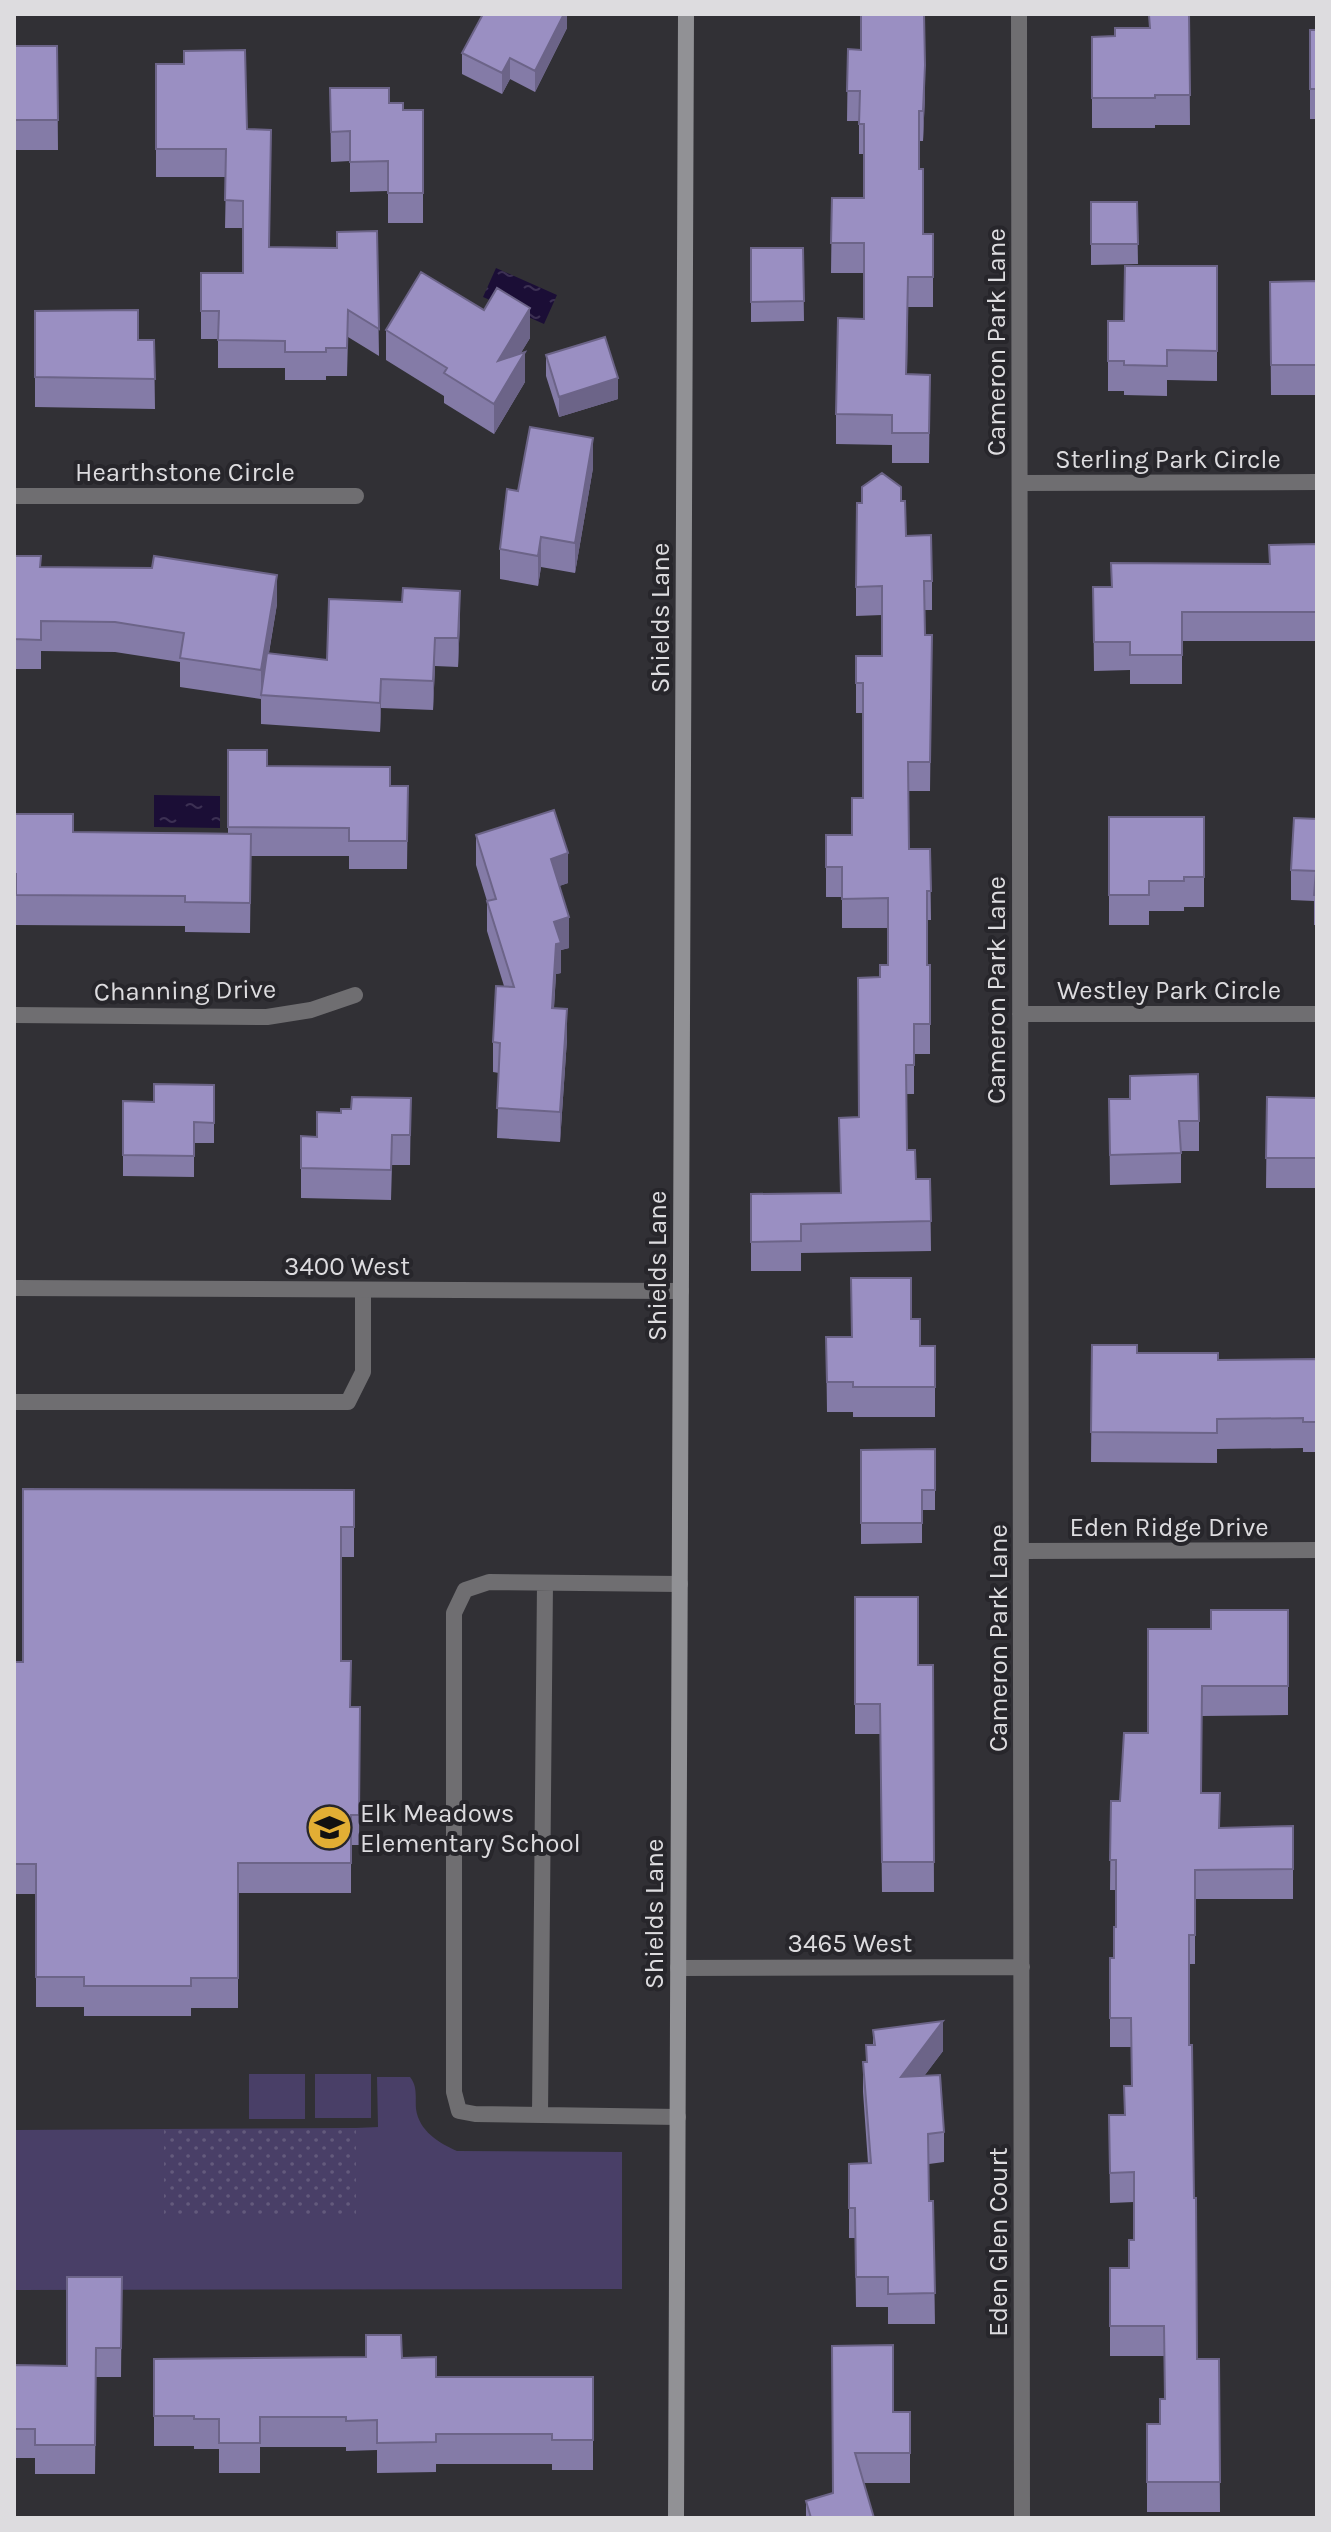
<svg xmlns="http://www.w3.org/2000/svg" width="1331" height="2532" font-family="Karla,sans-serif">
	<defs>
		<pattern id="park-dots" width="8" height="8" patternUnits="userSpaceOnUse" patternTransform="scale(2)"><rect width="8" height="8" fill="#493f67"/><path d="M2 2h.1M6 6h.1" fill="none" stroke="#635a7c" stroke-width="1.8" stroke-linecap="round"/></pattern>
		<pattern id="water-ripples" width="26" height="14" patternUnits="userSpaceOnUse" patternTransform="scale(2)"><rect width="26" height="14" fill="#1b0e36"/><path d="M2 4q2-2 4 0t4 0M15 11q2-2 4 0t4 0" fill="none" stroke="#3c3053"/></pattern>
	</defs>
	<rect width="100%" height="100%" fill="#313035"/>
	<!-- green -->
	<path fill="#493f67" d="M249,2074H305V2119H249Z
		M315,2074H371V2118H315Z
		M377,2077H410C418,2087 415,2097 416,2109C419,2131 439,2143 457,2151L622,2152V2289L14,2290V2130L164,2129V2214L356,2213V2128L378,2127Z"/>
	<!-- park -->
	<path fill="url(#park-dots)" d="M356,2128V2214H164V2129Z"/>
	<!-- water -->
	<path fill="url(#water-ripples)" d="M496,268L557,295L544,324L483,297Z
		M154,795L220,796V828L154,827Z"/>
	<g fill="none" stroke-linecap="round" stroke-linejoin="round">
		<!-- lane -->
		<path stroke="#6f6e71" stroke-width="16" d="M14,1402H348L363,1372V1290
			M540,2115L545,1583
			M678,2117L475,2114L459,2111L454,2092V1613L465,1590L489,1582L680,1584"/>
		<!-- street -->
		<path stroke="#6f6e71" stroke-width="16" d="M1019,14L1022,2518
			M1020,483L1317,482
			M14,496H356
			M1020,1014H1317
			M14,1015L267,1017L311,1010L355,995
			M14,1288L681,1291
			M1021,1551L1317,1550
			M678,1968L1022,1967"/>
		<!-- secondary -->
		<path stroke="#919195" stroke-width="16" d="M676,2518L686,14"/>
	</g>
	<!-- wall -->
	<path fill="#847ba7" d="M567,14V28L535,92L510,79L502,94L462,74V53Z
		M1189,14L1190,125H1155V128H1092V37L1115,36L1149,28Z
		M1310,30H1317V119H1310Z
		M14,46H57L58,150H14Z
		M848,49L925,95L923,141H919V169L923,234H933V307H908L907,374L930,375L929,463H892V445L836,444V414L864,319V273H831L832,198H864V154H859V121H847Z
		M156,64L247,129L270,247L337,248L377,231L379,356L348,337L347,376H326V380H285V368H218V339H201V273H243V228H225L226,177H156Z
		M330,88L389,103L403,110H423V223H388V191L350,192V161L331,162Z
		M1091,202H1137L1138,264L1091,265Z
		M751,248H803L804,321L751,322Z
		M1217,266V381L1167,380V396L1124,395V391H1108V321H1124Z
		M1317,281V395H1271L1270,282Z
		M35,311L138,340H154L155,409L35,407Z
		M386,330L530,338L520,354L525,382L494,434L444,403V396L386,360Z
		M546,355L618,399L559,417L546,376Z
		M593,468L575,573L541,567L538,586L500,579V549L518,491Z
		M901,501L906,536L932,581V610H925V635H932L930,791H908L909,849H930L931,920H927V965H930V1054H914V1094H906L907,1150L916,1179H930L931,1251L801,1253V1271H751V1194L840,1193L859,1117L880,977L888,965V928H842V897H826V835H852L863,798V713H856V656H882V615L856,616V587Z
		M1317,544V641H1182V684H1130V670L1094,671L1093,587H1111L1269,564Z
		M14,556L41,567L277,604L269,653L327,660L460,620L458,667L435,666L433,710L381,708L380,732L261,724V699L180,687V662L115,652L41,651V669H14Z
		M228,750L267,766L390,786H408L407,869H349V856H251L250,933L185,932V926L16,925V904H14V814L73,832L228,833Z
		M1109,817H1204V907H1184V911H1149V925H1109Z
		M1317,819V925H1314V901L1291,900V870Z
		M476,835L568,883L559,886L569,948L561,950V973L556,974L554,1008L567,1039L560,1142L497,1138L499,1073L493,1072V1042L504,986L487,931V901L476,865Z
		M214,1085V1143H194V1177L123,1176V1101L154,1102Z
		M1267,1097L1317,1098V1188H1266Z
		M411,1098L410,1165H392L391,1200L301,1198V1136L317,1137L341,1113L351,1109Z
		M1109,1099L1199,1121V1151H1181V1183L1110,1185Z
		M911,1319L920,1346H935V1417H853V1412H827L826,1337H851Z
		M1092,1345L1137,1353L1218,1360L1317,1359V1452H1303V1448L1217,1449V1463L1091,1462Z
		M935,1449V1510H922V1543L861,1544V1450Z
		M354,1490V1557H341V1661L351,1707H360L359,1845H351V1893H238V2008H191V2016H84V2007H36V1894H14V1662H23Z
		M855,1597L918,1665H933L934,1892H882L880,1734H855Z
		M1288,1610V1715L1202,1716L1201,1793L1220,1828L1293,1826V1899H1195V1964H1189V2045L1197,2359H1219L1220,2512H1147V2424H1160L1164,2399V2356H1110V2268H1129L1134,2240V2202L1110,2203L1109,2115H1124L1131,2086V2047H1110V1958H1114L1116,1927V1890H1110L1111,1801H1120L1148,1733L1211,1629Z
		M873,2030L943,2051L924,2076L944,2132V2162L929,2164V2201H933L935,2324H888V2307H856L855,2238H849V2164L868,2163L863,2092V2062H866V2045H873Z
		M122,2277L121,2377H96L95,2474H35V2458H14V2365L67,2366Z
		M832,2346L893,2412H910V2483H863L874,2518H806V2501L833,2493Z
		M402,2358L436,2377H593V2470H552V2464H436V2472L377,2473V2450L346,2451V2447H260V2473H219V2449H194V2446H154V2359Z"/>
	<!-- shaded-wall -->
	<path fill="#6c6488" d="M564,14H567V28L535,92V71Z
		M510,58V79L502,94V73Z
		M925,65V95L923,141V111Z
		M530,308V338L498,391V361Z
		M525,352V382L494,434V404Z
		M618,378V399L559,417V397Z
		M593,438V468L575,573V543Z
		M541,537V567L538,586V556Z
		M277,575V604L261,699V670Z
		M460,591V620L458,667V638Z
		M435,638V666L433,710V681Z
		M381,679V708L380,732V703Z
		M568,853V883L551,889V859Z
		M569,917V948L561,950V973L556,974L552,1038L554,922Z
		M567,1009V1039L560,1142V1112Z
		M943,2021V2051L901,2107V2077Z"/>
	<!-- building -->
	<path fill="#9a8fc2" stroke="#6c6488" stroke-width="2" d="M483,14H564L535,71L510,58L502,73L462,53Z
		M861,14H924L925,65L923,111H919V169H923V234H933V277H908L906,374L930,375L929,433H892V415L836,414L838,318L864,319V243H831L832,198H864V124H859L860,91H847L848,49L861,50Z
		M1189,14L1190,95H1155V98H1092V37L1115,36V28H1150L1149,15Z
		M1310,30H1317V89H1310Z
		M14,46H57L58,120H14Z
		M245,50L247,129L271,130L269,247L337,248V232L377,231L379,329L348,310L347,348H326V352H285V341L218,340L219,311H201V273H243V201L225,200L226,149H156V64H184V51Z
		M330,88H389V103H403V110H423V193H388V161L350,162V131L331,132Z
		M1091,202H1137L1138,244H1091Z
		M751,248H803L804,301L751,302Z
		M1125,266H1217V351L1167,350V366L1124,365V361H1108V321H1124Z
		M421,272L484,310L497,288L530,308L498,361L525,352L494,404L444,373L447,368L386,330Z
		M1317,281V365H1271L1270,282Z
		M138,310V340H154L155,379L35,377V311Z
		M605,337L618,378L559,397L546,355Z
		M530,427L593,438L575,543L541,537L538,556L500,549L507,489L518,491Z
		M882,473L901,487V501H905L906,536L931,535L932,581H924L925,635H932L930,762H908L909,849H930L931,891H927V965H930V1024H914V1065H906L907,1150H915L916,1179H930L931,1221L801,1224V1241L751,1242V1194L841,1193L839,1118L859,1117L858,978L880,977V965H888V898L842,899V867H826V835H852V798H863V683H856V656H882V586L856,587L857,503H862V487Z
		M1317,544V612H1182V655H1130V642H1094L1093,587H1112L1111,563L1270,564L1269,545Z
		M14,556H41L40,567L152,568L154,556L277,575L261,670L180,658L184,633L115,622L41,621V640L14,639Z
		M403,588L460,591L458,638H435L433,681L381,679L380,703L261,695L267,653L327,660L329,599L402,602Z
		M228,750H267V766L390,767V786H408L407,841H349V828L228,827Z
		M554,810L568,853L551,859L569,917L554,922L561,943L556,944L552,1008L567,1009L560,1112L497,1108L500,1043L493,1042L496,986L514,987L487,901L496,899L476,835Z
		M14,814H73V832L251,834L250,903L185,902V896L16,895V874H14Z
		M1109,817H1204V877H1184V881H1149V895H1109Z
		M1294,818L1317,819V895H1314L1316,871L1291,870Z
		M1198,1074L1199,1121H1179L1181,1153L1110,1155L1109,1099H1130V1076Z
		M154,1084L214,1085V1123L194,1122V1156L123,1155V1101L154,1102Z
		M352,1097L411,1098L410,1135H392L391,1170L301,1168V1136L317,1137V1112L341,1113V1109H351Z
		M1267,1097L1317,1098V1158H1266Z
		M851,1278H911V1319H920V1346H935V1387H853V1382H827L826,1337H852Z
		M1092,1345H1137V1353H1218V1360L1317,1359V1422H1303V1418L1217,1419V1433L1091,1432Z
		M935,1449V1490H922V1523H861V1450Z
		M23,1489L354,1490V1527H341V1661H351L350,1707H360L359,1815H351V1863H238V1978H191V1986H84V1977H36V1864H14V1662H23Z
		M855,1597H918V1665H933L934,1862H882L880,1704H855Z
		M1211,1610H1288V1686H1202L1201,1793H1220L1219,1828L1293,1826V1869L1195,1870V1935H1189V2045H1192L1194,2198H1196L1197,2359H1219L1220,2482H1147V2424H1160V2399H1165L1164,2326H1110V2268H1129V2240H1134V2172L1110,2173L1109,2115H1125L1124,2086H1132L1131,2018H1110V1958H1114V1927H1116V1860H1110L1111,1801H1120L1124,1733H1148V1629H1211Z
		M943,2021L901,2077L940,2075L944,2132L928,2134L929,2201H933L935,2293L888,2294V2277H856L855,2208H849V2164L871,2163L863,2062H867L866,2045H875L873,2030Z
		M67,2277H122L121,2348H96L95,2445H35V2429H14V2365L67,2366Z
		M366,2335H401L402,2358L436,2357V2377H593V2440H552V2434H436V2442L377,2443V2420L346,2421V2417H260V2443H219V2419H194V2416H154V2359L366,2357Z
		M893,2345V2412H910V2453H855L874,2518H811L806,2501L833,2493L832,2346Z"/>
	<!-- icons -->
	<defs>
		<symbol id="school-disc" viewBox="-11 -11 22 22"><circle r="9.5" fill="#e2ae34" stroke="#27262b"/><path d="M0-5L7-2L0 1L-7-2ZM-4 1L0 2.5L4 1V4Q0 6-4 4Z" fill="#111"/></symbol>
	</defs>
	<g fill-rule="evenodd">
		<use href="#school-disc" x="304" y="1802" width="51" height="51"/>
	</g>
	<g text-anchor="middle" stroke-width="8" stroke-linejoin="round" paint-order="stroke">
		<!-- street labels -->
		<g font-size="26" fill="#dddcdf" stroke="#27262b">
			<text transform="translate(996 342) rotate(-90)" y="9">Cameron Park Lane</text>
			<text x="1168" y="468">Sterling Park Circle</text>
			<text x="185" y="481">Hearthstone Circle</text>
			<text transform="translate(660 618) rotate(-90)" y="9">Shields Lane</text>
			<text transform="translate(185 990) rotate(-1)" y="9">Channing Drive</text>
			<text transform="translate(996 990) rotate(-90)" y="9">Cameron Park Lane</text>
			<text x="1169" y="999">Westley Park Circle</text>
			<text x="347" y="1275">3400 West</text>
			<text transform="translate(657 1266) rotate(-90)" y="9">Shields Lane</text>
			<text x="1169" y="1536">Eden Ridge Drive</text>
			<text transform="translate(998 1638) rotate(-90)" y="9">Cameron Park Lane</text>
			<text transform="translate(654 1914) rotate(-90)" y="9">Shields Lane</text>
			<text x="850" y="1952">3465 West</text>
			<text transform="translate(998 2242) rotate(-90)" y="9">Eden Glen Court</text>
		</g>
		<!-- poi labels -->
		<g font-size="26" fill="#dddcdf" stroke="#27262b" text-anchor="start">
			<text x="360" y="1822">Elk Meadows<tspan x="360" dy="30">Elementary School</tspan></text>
		</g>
	</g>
	<!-- border -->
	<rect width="1331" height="2532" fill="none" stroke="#dddcdf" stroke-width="32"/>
</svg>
